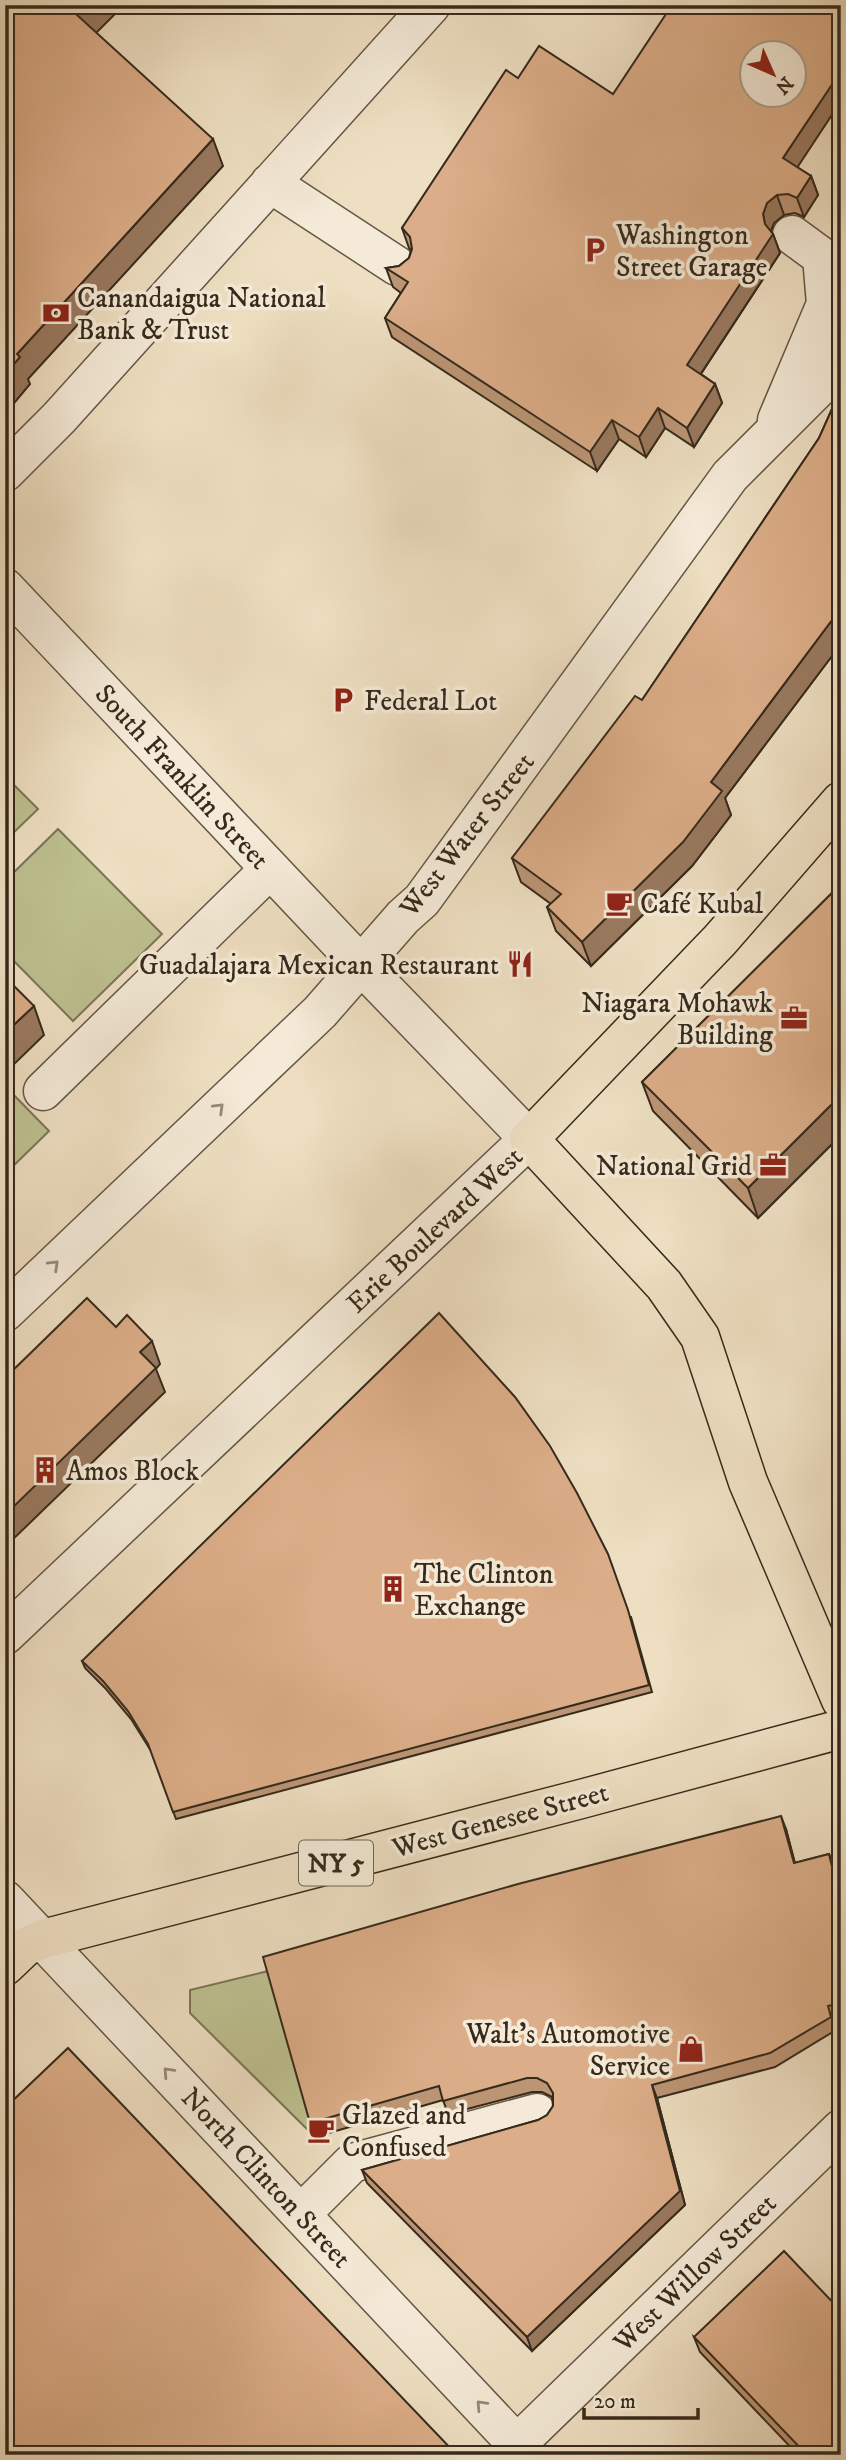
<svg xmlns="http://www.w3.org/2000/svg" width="846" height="2460" font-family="'IM FELL DW Pica',serif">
	<rect width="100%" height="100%" fill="#eedfc2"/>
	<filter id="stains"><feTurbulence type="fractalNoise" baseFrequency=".00286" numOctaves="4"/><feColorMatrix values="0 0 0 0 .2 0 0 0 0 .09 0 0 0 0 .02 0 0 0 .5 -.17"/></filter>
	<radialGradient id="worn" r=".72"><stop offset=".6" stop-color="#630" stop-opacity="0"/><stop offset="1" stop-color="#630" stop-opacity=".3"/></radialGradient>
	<!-- green -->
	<path fill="#bec090" stroke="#7a7556" stroke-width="2" d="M5,776L38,809L5,841Z
		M58,829L162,934L73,1021L5,952V881Z
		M6,1087L49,1131L5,1174V1088Z
		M268,1971L315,2137L190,2013V1990Z"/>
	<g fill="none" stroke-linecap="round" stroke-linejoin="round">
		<defs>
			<path id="minor" d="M270,183L397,266
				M777,420L826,304L822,257L792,235
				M5,472L59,418L431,5
				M5,588L361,965L529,1139L5,1635
				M43,1091L270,869
				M5,1312L320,1012L403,917L422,900L730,476L826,380L841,349
				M5,1900L527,2455
				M301,2214L352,2163L537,2113
				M517,2444L841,2129"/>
			<path id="major" d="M841,801L720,940L529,1139L664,1285L700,1337L748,1482L841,1700
				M5,1966L25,1947L43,1939L581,1799L841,1729"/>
		</defs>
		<!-- minor casing -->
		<use href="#minor" stroke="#645746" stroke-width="41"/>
		<!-- major casing -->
		<use href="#major" stroke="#362a1c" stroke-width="41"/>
		<!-- minor -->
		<use href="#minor" stroke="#f4ead7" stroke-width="38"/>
		<!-- major -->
		<use href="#major" stroke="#eedfc2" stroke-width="38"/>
	</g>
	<!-- wall -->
	<path fill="#bc9575" stroke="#362a1c" stroke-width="2" d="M841,5V101L797,167L811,176L818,195L804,217L795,213L784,215L774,223L771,231L773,234L780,253L701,374L715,384L722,403L694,447L665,428L646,457L619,439L597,471L392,337L385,318L401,293L393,287L386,268L399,266L409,258L411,250L409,248L402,228L518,78L613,94Z
		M841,389V644L725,798L731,815L692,866L591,966L556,931L547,907L551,904L521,882L512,858L642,700L819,438Z
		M841,884V1135L758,1218L653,1111L642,1082Z
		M631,1617L652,1692L176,1819L151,1751L131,1719L106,1689L85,1668L82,1661Z
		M786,1829L795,1863L829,1854L839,1889L841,1890V2018L833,2020L836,2030L775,2067L657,2098L685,2205L532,2351L367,2183L362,2170L538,2120L547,2115L553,2106L552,2097L542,2092H532L448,2114L443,2100L315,2137L310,2123Z
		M694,2337L841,2455H798L700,2352Z"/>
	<!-- shaded-wall -->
	<path fill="#99795f" stroke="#362a1c" stroke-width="2" d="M87,5H124L87,42L77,15Z
		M841,71V101L791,177L783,158Z
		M213,139L223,166L28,379L30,384L5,414V375L17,354Z
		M811,176L818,195L804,217L797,198Z
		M777,195L784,215L774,223L770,233L773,234L780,253L694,384L687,365L765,224L763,214L767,203Z
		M715,384L722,403L694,447L687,428Z
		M658,408L665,428L646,457L639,437Z
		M612,420L619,439L597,471L590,452Z
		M841,608V644L725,798L731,815L692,866L591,966L582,942L711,782Z
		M34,1006L44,1035L5,1073V1033Z
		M841,1095V1135L758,1218L748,1188Z
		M152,1341L160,1364L156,1369L165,1392L5,1547V1515L140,1352Z
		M781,1816L786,1829L798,1877L794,1863Z
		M829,1854L834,1868L841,1896L837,1888Z
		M652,2085L657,2098L685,2205L532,2351L527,2337Z"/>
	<!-- building -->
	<path fill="#dbad88" stroke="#362a1c" stroke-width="2" fill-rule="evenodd" d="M5,5H87L77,15L213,139L17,354L20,357L5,375Z
		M672,5H841V71L783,158L811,176L797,198L788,194L777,195L767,203L763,214L765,224L773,234L687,365L715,384L687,428L658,408L639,437L612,420L590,452L385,318L408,282L386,268L399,266L409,258L412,249L410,237L402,228L506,70L518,78L539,46L613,94ZM752,52H794V94H752Z
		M841,389V608L711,782L722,791L683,842L582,942L547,907L561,894L512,858L635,696L642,700L819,438Z
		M841,884V1095L748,1188L642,1082Z
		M5,977L34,1006L5,1033Z
		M87,1298L116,1327L127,1315L152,1341L140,1352L156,1368L5,1515V1378Z
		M439,1313L515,1397L550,1446L577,1493L608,1554L628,1610L649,1685L173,1812L148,1744L128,1711L103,1681L82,1661Z
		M781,1816L794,1863L829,1854L837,1888L841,1890V2003L828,2006L831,2017L770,2053L652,2085L680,2191L527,2337L362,2170L538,2120L547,2115L553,2106V2093L547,2083L537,2078H527L443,2101L439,2086L310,2123L263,1957L518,1884Z
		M68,2048L457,2455H5V2108Z
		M784,2251L841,2311V2455H807L694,2337Z"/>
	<!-- one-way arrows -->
	<defs><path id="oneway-chevron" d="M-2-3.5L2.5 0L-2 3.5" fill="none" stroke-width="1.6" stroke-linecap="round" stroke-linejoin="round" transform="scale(1.75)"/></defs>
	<g stroke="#958a7a">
		<use href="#oneway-chevron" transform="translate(219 1108) rotate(-44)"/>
		<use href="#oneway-chevron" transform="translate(54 1265) rotate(-44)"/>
		<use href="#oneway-chevron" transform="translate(168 2072) rotate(-133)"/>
		<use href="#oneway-chevron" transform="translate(481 2405) rotate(-133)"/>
	</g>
	<!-- icons -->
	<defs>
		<symbol id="parking-bare" viewBox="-9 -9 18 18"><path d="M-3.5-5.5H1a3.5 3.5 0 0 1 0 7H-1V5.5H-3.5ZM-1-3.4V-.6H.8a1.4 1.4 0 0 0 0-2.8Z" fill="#8f2418" stroke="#f4ead7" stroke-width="2.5" paint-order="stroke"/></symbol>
		<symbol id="bank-bare" viewBox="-9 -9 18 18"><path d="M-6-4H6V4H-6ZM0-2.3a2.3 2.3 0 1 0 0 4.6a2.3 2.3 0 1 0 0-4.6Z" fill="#8f2418" stroke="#f4ead7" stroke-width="2.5" paint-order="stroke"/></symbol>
		<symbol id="cafe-bare" viewBox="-9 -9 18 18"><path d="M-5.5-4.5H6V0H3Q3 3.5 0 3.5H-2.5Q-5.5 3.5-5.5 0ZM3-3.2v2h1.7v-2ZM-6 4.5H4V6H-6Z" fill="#8f2418" stroke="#f4ead7" stroke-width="2.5" paint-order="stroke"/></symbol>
		<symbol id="restaurant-bare" viewBox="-9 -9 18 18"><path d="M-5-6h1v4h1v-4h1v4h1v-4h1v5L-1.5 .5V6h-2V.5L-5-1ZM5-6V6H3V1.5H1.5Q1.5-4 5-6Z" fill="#8f2418" stroke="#f4ead7" stroke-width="2.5" paint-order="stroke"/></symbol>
		<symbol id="office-bare" viewBox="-9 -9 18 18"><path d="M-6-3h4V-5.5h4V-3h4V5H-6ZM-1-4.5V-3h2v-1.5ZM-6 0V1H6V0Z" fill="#8f2418" stroke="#f4ead7" stroke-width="2.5" paint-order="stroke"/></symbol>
		<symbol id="building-bare" viewBox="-9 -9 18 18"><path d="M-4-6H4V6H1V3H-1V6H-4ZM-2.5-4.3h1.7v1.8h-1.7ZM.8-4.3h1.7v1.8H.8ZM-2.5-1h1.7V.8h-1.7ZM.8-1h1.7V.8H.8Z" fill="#8f2418" stroke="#f4ead7" stroke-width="2.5" paint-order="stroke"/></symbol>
		<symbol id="shop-bare" viewBox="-9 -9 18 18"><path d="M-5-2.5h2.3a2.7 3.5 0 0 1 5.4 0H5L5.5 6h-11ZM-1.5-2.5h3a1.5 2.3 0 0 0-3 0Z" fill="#8f2418" stroke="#f4ead7" stroke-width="2.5" paint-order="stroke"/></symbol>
	</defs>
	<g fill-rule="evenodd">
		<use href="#parking-bare" x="576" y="231" width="38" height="38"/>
		<use href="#bank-bare" x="37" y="294" width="38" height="38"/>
		<use href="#parking-bare" x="324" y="681" width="38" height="38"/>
		<use href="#cafe-bare" x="600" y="884" width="38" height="38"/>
		<use href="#restaurant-bare" x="501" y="945" width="38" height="38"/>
		<use href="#office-bare" x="775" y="999" width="38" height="38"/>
		<use href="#office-bare" x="754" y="1146" width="38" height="38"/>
		<use href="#building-bare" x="26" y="1451" width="38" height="38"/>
		<use href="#building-bare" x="374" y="1570" width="38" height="38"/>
		<use href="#shop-bare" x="672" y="2030" width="38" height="38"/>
		<use href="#cafe-bare" x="302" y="2111" width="38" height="38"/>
	</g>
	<g text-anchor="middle" stroke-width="7" stroke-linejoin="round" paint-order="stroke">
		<!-- shield labels -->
		<rect fill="#f4ead7" stroke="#6f6454" stroke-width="2" x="299" y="1840.5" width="74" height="45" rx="5"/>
		<g font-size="26" font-weight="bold" fill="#362a1c">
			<text x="336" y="1872">NY 5</text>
		</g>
		<!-- poi labels -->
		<g font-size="28" fill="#362a1c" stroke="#f4ead7" text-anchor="start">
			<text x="616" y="244">Washington<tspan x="616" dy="32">Street Garage</tspan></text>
			<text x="77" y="307">Canandaigua National<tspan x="77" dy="32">Bank &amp; Trust</tspan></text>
			<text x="364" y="710">Federal Lot</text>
			<text x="640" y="913">Café Kubal</text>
			<text x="499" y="974" text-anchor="end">Guadalajara Mexican Restaurant</text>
			<text x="773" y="1012" text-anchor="end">Niagara Mohawk<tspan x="773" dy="32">Building</tspan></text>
			<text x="752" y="1175" text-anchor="end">National Grid</text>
			<text x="66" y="1480">Amos Block</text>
			<text x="414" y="1583">The Clinton<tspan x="414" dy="32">Exchange</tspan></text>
			<text x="670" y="2043" text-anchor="end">Walt's Automotive<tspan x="670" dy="32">Service</tspan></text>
			<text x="342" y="2124">Glazed and<tspan x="342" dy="32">Confused</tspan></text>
		</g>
		<!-- street labels -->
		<g font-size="28" fill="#362a1c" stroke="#f4ead7">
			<text transform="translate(183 776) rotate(47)" y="10">South Franklin Street</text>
			<text transform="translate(466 834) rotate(-52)" y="10">West Water Street</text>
			<text transform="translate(434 1229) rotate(-43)" y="10">Erie Boulevard West</text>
			<text transform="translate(500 1819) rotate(-15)" y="10">West Genesee Street</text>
			<text transform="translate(267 2177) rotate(47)" y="10">North Clinton Street</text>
			<text transform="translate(694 2272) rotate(-44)" y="10">West Willow Street</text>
		</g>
	</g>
	<!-- margin -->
	<rect width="846" height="2460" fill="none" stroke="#eedfc2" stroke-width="28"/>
	<rect x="7" y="7" width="832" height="2446" fill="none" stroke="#362a1c" stroke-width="3.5"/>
	<rect x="14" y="14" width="818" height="2432" fill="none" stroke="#362a1c" stroke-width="2"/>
	<!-- north arrow -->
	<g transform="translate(773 74) rotate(135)"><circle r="33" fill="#f4ead7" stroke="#a89d8c" stroke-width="2"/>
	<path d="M0-5L12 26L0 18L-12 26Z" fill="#8f2418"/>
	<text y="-10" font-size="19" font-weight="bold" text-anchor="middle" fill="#362a1c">N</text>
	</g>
	<!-- scale -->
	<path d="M584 2408v10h114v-10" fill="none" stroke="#362a1c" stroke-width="3.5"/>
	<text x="594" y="2408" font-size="21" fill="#362a1c" stroke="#f4ead7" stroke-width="5" paint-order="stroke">20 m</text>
	<rect width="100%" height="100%" filter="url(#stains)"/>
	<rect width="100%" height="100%" fill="url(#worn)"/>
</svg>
